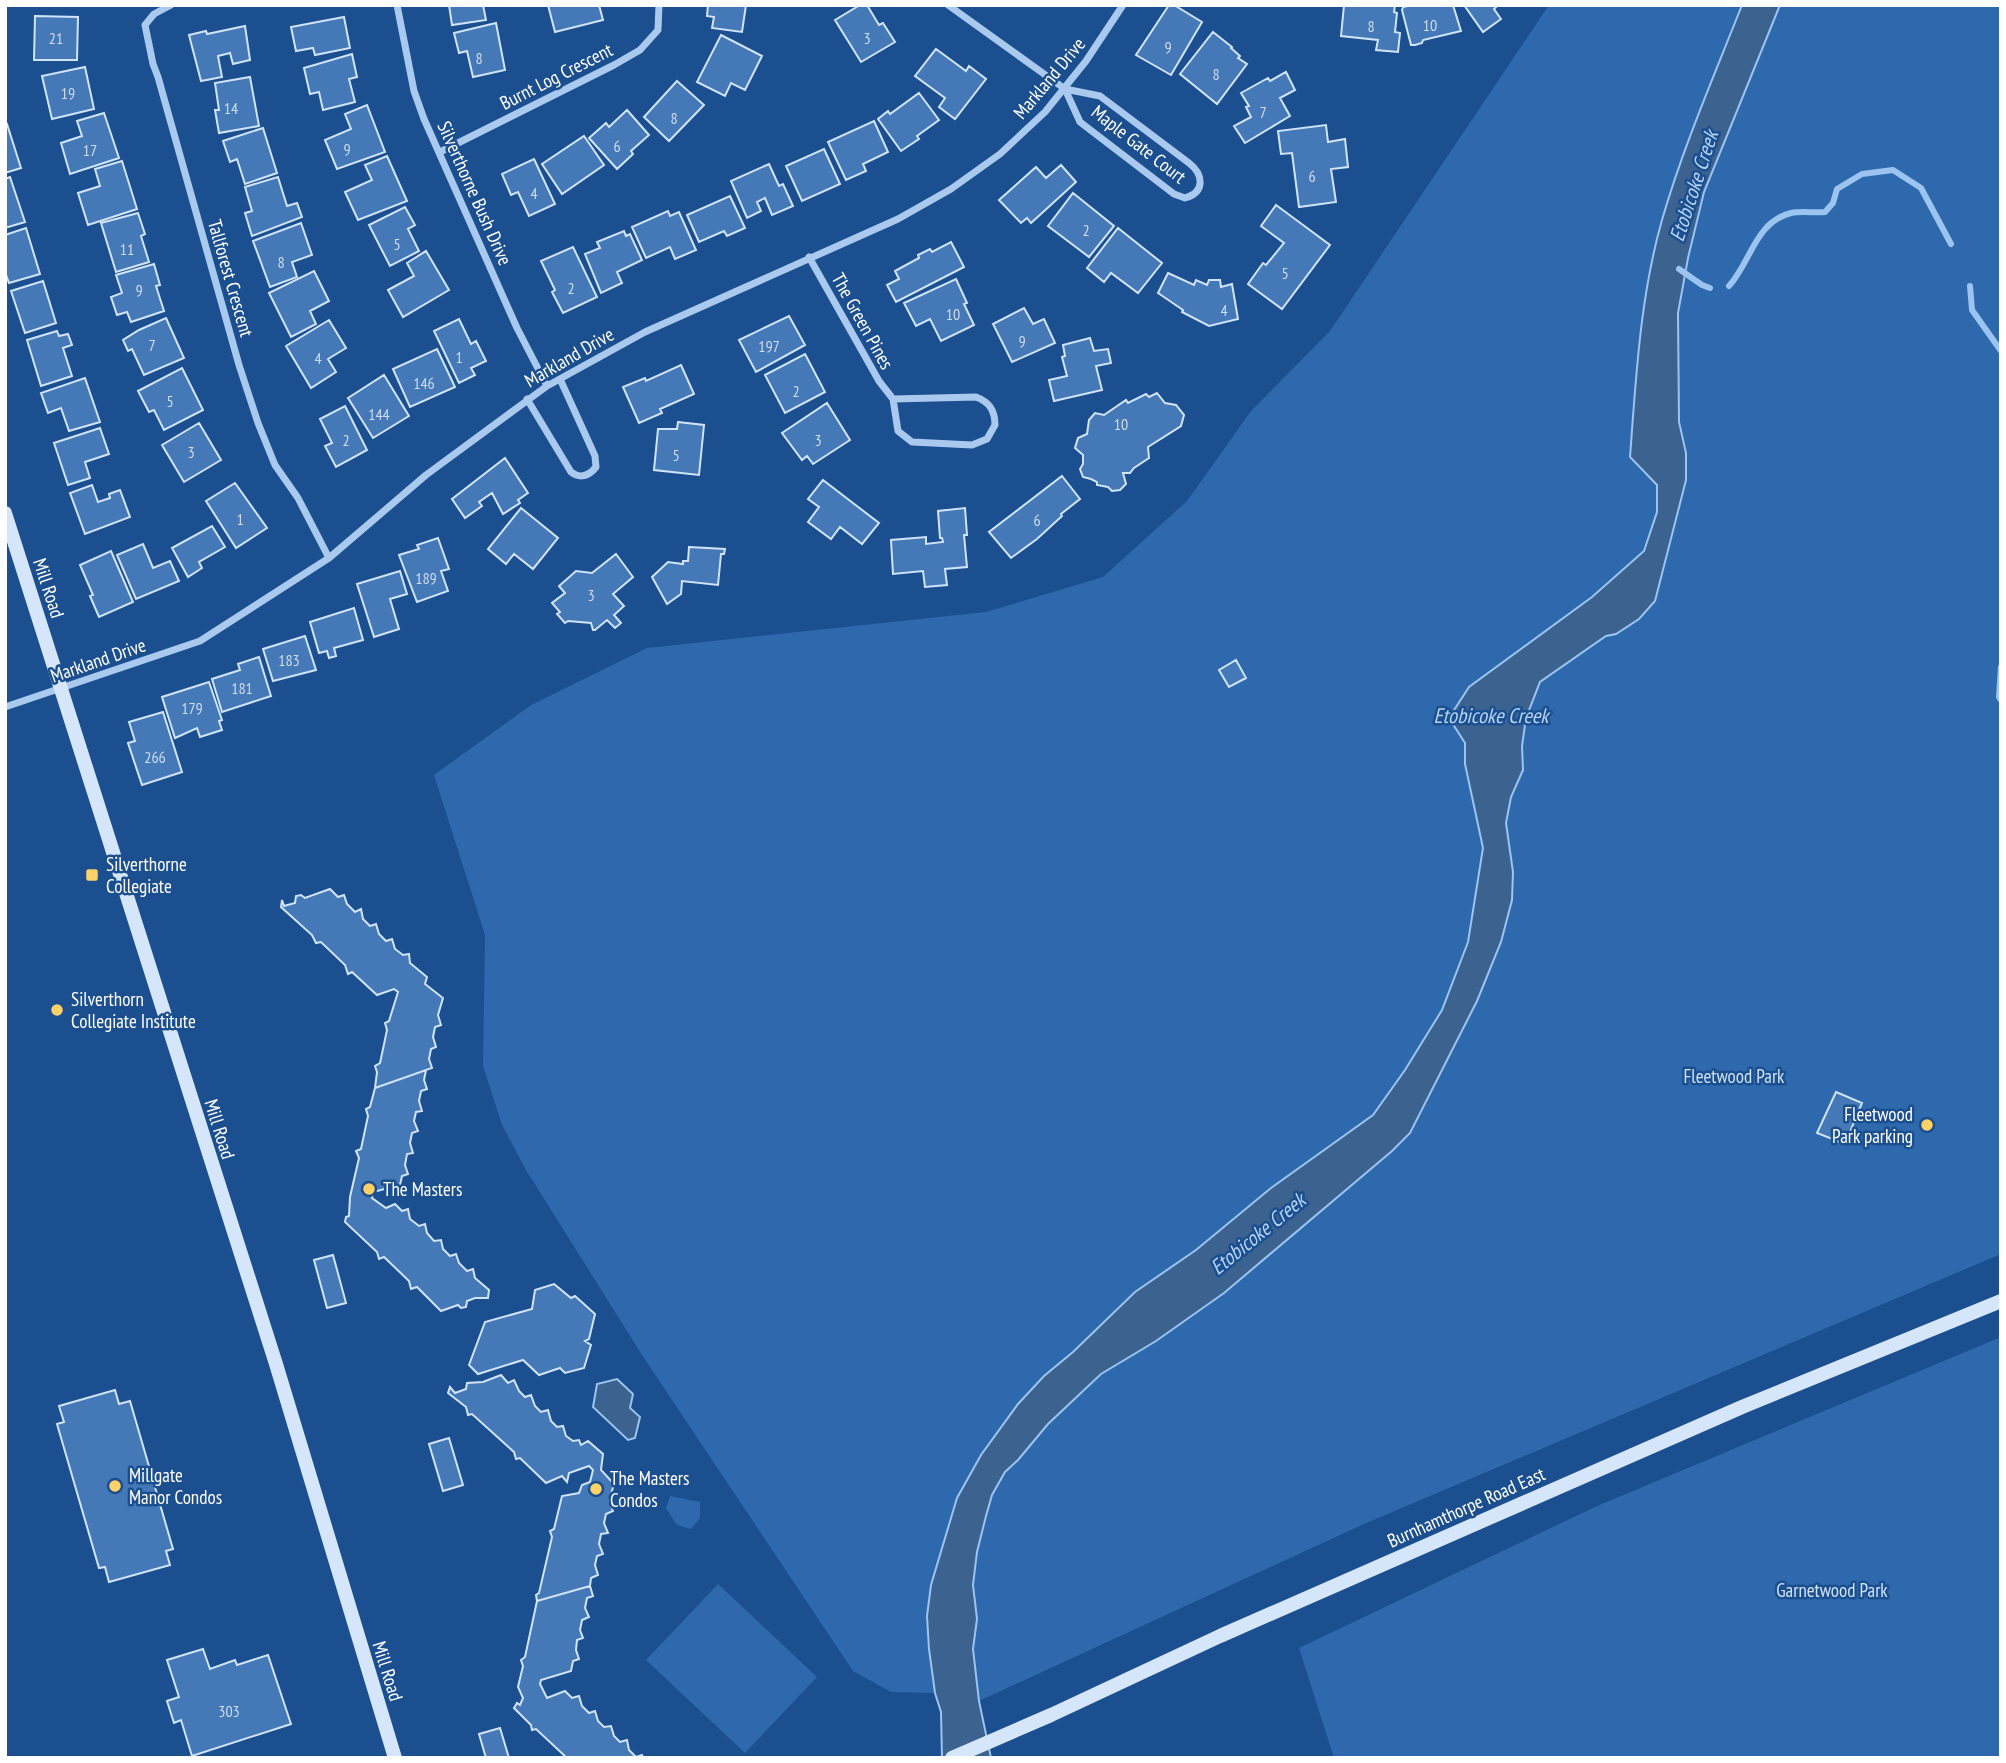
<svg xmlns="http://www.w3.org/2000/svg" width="2006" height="1763" font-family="'PT Sans Narrow',sans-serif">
	<rect width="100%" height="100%" fill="#1b4f8f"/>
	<!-- green -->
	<path fill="#2e69ad" d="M1549,5H2001V1254L1364,1524L979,1701L973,1649L977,1619L973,1585L977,1552L986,1516L992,1495L1005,1471L1018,1460L1048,1424L1101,1374L1156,1341L1224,1293L1410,1133L1477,1001L1501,941L1512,900L1513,872L1506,823L1511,797L1523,770L1522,746L1526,718L1540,682L1606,636L1616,633L1655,601L1686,481L1657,512L1644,551L1592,597L1469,687L1465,764L1483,848L1480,877L1468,942L1442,1010L1405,1070L1373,1115L1271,1188L1044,1376L1019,1404L957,1498L931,1585L927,1616L929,1649L935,1693L891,1692L853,1671L642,1355L526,1170L502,1125L483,1066L485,935L434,775L531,705L647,648L986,612L1103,577L1187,501L1251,411L1330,331Z
		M2001,1337V1758H1334L1299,1648L1597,1506Z
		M670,1496L700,1502V1518L691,1529L677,1525L666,1508Z
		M718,1584L817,1677L745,1753L646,1660Z"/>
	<!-- water -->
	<path fill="#3c6290" stroke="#9cc4f0" stroke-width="2" d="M1742,5H1780L1704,192L1688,258L1678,313L1679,422L1686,453V480L1655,601L1639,619L1616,634L1606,636L1540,682L1526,718L1522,746L1523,770L1511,797L1506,823L1513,872L1512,900L1501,942L1477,1001L1410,1133L1392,1151L1224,1293L1156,1341L1101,1374L1048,1424L1018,1460L1005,1472L992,1495L986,1516L977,1552L973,1585L977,1619L973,1649L979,1701L991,1758H942L941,1712L935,1693L929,1649L927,1616L931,1585L957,1498L981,1455L1018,1404L1044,1376L1073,1352L1135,1292L1196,1250L1271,1188L1373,1115L1405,1070L1442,1010L1468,942L1483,848L1465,764V743L1449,718L1469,687L1592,597L1644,551L1657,512V485L1630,457C1636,378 1640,297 1662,220C1683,147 1714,76 1742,5Z
		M617,1379L633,1394L630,1408L640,1417L635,1438L628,1440L593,1407L597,1384Z"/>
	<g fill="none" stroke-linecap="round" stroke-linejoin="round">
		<!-- stream -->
		<path stroke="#9cc4f0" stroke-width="6" d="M1679,269L1702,285L1710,288
			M1729,286C1751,262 1755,222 1791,213C1801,211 1814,213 1825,212L1833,203L1837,189L1862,174L1893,170L1921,188L1951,244
			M1970,286L1972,310L2001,351
			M2001,667L1999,697L2001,700"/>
	</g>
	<!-- building -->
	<path fill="#4478b7" stroke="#cfe3fa" stroke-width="2" d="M449,5H483L486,20L452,25Z
		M548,5H599L603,20L555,32Z
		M708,5H746L742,32L712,28L714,17L707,16Z
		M860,5H867L879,25L883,23L895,42L861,62L835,20Z
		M1169,5H1174L1202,22L1171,75L1136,55Z
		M1344,5H1395L1394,12L1397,13L1395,32L1400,33L1398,52L1376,50L1378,40L1341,36Z
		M1413,5H1453L1461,31L1423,40L1422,43L1415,45H1411L1402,10L1403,7Z
		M1464,5H1498L1494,9L1501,19L1483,32Z
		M35,16L78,17L77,60H34Z
		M344,17L350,48L315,55L313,48L296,51L291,27Z
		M496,23L505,70L473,77L467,51L459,53L454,33Z
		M245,26L250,60L233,64L230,53L218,56L222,77L201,81L189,35L206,31L207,34Z
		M1213,32L1232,47L1231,48L1240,56L1238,58L1247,64L1217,104L1180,74Z
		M721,35L762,56L745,90L731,83L725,96L697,82Z
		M936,49L966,71L969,66L986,79L955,119L939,107L945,98L915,76Z
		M352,54L357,77L349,79L355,102L323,110L319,92L310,94L304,68Z
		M85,67L94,109L52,119L42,76Z
		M1286,72L1295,90L1280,98L1290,116L1245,143L1234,126L1251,117L1246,107L1249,106L1241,93L1268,78L1270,81Z
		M250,77L259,126L219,133L215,110H219L215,83Z
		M677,81L704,105L669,141L644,117Z
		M919,93L939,120L917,136L919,139L901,151L878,119L888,111L890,114Z
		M367,105L385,152L337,169L325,140L351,129L345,114Z
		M627,110L649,135L631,151L633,154L617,169L589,138L606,123L609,127Z
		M104,113L119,158L70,174L61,143L82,136L77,121Z
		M874,121L888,152L863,164L866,171L846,180L828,142Z
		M7,124L21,168L5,173V125Z
		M1326,125L1328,142L1345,139L1348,167L1331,169L1336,202L1299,207L1292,153L1281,154L1278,131Z
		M263,128L277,173L245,184L237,159L230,162L223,141Z
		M584,136L604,165L562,194L542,164Z
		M824,149L840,184L802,201L786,166Z
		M387,156L407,201L358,220L345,192L372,180L365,165Z
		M534,159L555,204L529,216L518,192L511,195L502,174Z
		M122,161L137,209L88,225L78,193L100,186L95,169Z
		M769,164L779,186L783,184L793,206L772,215L765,198L757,202L761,211L747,218L731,181Z
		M1061,165L1076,182L1031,223L1027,218L1021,223L999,200L1036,167L1046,178Z
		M10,177L25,222L5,228V179Z
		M278,177L287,206L297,203L302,217L252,236L245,213L252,211L245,187Z
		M1073,193L1114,226L1089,257L1048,226Z
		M730,196L745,228L727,236L724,231L699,242L687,215Z
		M1276,205L1330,245L1282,309L1248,284L1263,263L1266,265L1284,243L1261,226Z
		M405,207L415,225L408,229L419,251L390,266L369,225Z
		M668,211L670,216L679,212L696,250L675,259L670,247L646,258L632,227Z
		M138,213L145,234L141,236L149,262L116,272L101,223Z
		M301,223L312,255L292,262L297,277L270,287L253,241Z
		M26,228L40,274L9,283L5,272V235Z
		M1118,228L1162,263L1138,293L1111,273L1104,282L1087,268Z
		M624,231L626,236L630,234L642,260L617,272L622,283L601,293L585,254L600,248L597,242Z
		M951,242L964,267L896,302L887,285L899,279L895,271L919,258L918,255L930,249L932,252Z
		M573,247L597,297L563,313L552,292L555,290L541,261Z
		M426,251L449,290L403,317L388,290L414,276L407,263Z
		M154,264L160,285L156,286L164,311L131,322L127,312L117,315L111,297L122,293L116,275Z
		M314,271L329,301L310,311L316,324L291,337L269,293Z
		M1168,273L1194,285L1196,280L1207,285L1209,280H1220L1221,287L1232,284L1238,319L1209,326L1182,312L1183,310L1158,293Z
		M956,279L967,303L964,304L974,325L941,341L930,319L916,326L904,303Z
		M43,281L56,323L25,333L11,291Z
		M1024,308L1033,324L1044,319L1055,343L1012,362L993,324Z
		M789,316L805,345L756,372L739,340Z
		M166,318L184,358L144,375L132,349L128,351L123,340L139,330Z
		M459,319L471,344L476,341L486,361L471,368L475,375L459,383L434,331Z
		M329,320L346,348L328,359L336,372L311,388L286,346Z
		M57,331L59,336L68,334L72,345L63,348L72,376L41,386L27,340Z
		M1090,338L1094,351L1108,349L1111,363L1096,366L1102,390L1054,401L1049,380L1067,376L1062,357L1065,356L1063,345Z
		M437,349L455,387L410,407L393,369Z
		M805,354L825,392L785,413L765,375Z
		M681,365L694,394L660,409L662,413L639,423L623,387L645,378L646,381Z
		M182,368L203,410L164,430L154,410L149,412L138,391Z
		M384,375L409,416L373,438L348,398Z
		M85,378L100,422L69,431L61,408L48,413L41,393Z
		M1157,393L1165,403L1176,405L1184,415L1181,426L1148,447L1149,458L1134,468L1130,473H1123L1126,484L1120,490L1112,491L1108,487L1097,485V482L1091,479L1083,477L1080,469L1083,464V455L1075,448L1078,438L1087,434L1089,420L1095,413L1104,415L1126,400L1128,403L1146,394L1149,397Z
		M827,403L850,440L813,464L807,456L802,460L782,433Z
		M345,406L367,450L336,467L325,446L332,443L320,419Z
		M678,422L704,425L699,475L654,470L658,429H677Z
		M199,423L221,460L184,482L162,445Z
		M100,428L109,454L85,462L90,478L68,485L54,443Z
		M505,458L528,493L518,500L520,503L503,514L492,493L479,502L482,506L465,518L452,499Z
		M1062,476L1080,499L1061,514L1062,516L1037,539L1011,558L989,532Z
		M823,480L879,523L862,544L840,527L831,539L808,522L819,507L808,499Z
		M235,483L267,528L236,548L206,501Z
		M92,485L98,502L110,498L109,494L120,490L130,517L85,534L70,493Z
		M521,508L558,538L533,569L514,554L506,564L488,549Z
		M965,508L967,535H964L967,567L945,569L947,585L925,587L923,571L893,574L891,540L926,537V544L943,542L942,538H940L938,511Z
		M212,526L225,547L199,562L202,568L188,577L172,548Z
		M438,538L449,569L441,571L448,591L417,602L399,555L419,549L417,545Z
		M143,544L153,568L170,561L179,581L136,599L117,555Z
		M689,547L725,549L724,554H721L718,585L682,581L681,594L667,604L652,577L668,562L683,564V561H688Z
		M111,551L133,602L99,617L90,596L93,595L80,565Z
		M616,554L633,577L613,594L624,606L614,615L621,623L615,628L607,620L595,630H593L591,623L568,621L565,623L557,614L560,612L552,603L565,593L559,586L576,571L592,573Z
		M400,571L407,594L390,599L399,629L374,637L357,584Z
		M354,608L363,640L334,648L336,656L329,658L327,651L319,653L310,622Z
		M305,636L316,670L273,681L263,649Z
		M259,657L271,696L222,712L212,679L240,670L238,664Z
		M1236,660L1246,678L1229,687L1219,670Z
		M209,682L222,720L219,721L222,730L200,737L197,728L175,738L162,697Z
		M163,712L182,772L142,785L128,743L135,741L129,722Z
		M330,889L338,897L344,895L347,904L355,912L361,909L363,919L370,926L376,924L379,934L386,941L392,939L395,949L403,955L409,954L410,963L427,977L425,984L443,998L438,1015L441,1025L435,1027L433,1037L436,1047L431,1049L429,1059L432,1068L375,1088L377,1072L375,1066L380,1063L387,1030L385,1023L389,1021L398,992L394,989L377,995L352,972L348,974L345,965L321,942L316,943L312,935L281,907L282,900L284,906L295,903L296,896L301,895L305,898Z
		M426,1070L424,1080L427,1089L421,1091L419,1101L422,1111L416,1112L414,1121L418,1131L412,1133L410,1143L413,1153L407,1154L405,1165L408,1174L402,1176L400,1185L373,1192L372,1198L386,1208L395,1204L402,1211L408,1209L410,1219L419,1226L425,1224L427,1233L434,1241L441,1240L443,1249L450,1256L456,1254L459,1263L467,1271L473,1269L475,1278L489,1290L488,1298H475L467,1301L466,1307L461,1308L458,1305L441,1311L417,1287L411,1289L409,1281L384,1257L379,1259L377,1252L345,1222L346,1217L349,1216L350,1197L359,1158L356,1151L361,1149L368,1116L366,1109L370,1107L375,1088Z
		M1836,1092L1862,1103L1845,1144L1817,1133Z
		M333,1255L346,1303L327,1308L314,1260Z
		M554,1284L571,1298L575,1296L595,1314L589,1339L585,1341L591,1345L584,1368L565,1373L560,1368L539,1375L523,1360L478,1374L469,1365L485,1322L532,1309L535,1290Z
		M501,1375L508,1383L514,1380L519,1391L525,1397L531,1395L535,1406L541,1412L548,1410L551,1421L557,1427L563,1426L566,1436L573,1441L579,1440L581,1445L588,1441L603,1454L601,1470L614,1484L609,1501L613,1511L606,1514L604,1523L608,1533L601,1534L599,1544L603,1554L597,1556L595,1565L598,1575L591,1578L590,1586L537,1601L536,1595L539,1593L552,1537L550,1531L554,1529L562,1496L579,1493L582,1485L590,1482L593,1470L589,1466L569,1473L567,1482L562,1476L546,1483L520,1458L516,1459L514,1452L472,1414L468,1415L466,1407L448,1393L450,1387L455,1393L466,1389L467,1383L483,1382Z
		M115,1390L119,1404L130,1401L173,1549L166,1551L170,1565L109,1582L105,1567L99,1568L57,1424L64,1422L59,1406Z
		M449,1438L463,1485L443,1491L429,1444Z
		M590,1586L593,1596L587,1598L585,1608L589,1617L582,1620L580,1630L583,1638L577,1640L576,1650L579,1659L573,1661L571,1671L541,1680L540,1684L547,1698L565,1691L572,1698L579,1696L582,1706L589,1713L595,1711L598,1721L604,1727L611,1726L614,1736L620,1742L627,1740L629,1750L636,1757L642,1755L643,1758H567L536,1729L532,1730L531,1725L514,1708L517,1703L520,1705L523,1698L518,1687L523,1666L521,1660L525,1657L537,1601Z
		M203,1649L210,1669L235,1660L237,1665L268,1655L291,1724L192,1756L181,1720L174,1723L167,1701L179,1697L167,1660Z
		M500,1728L509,1758H486L479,1734Z"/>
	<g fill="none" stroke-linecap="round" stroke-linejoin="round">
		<!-- street -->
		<path stroke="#a9c9ee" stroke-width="7" d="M171,5L154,14L145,25L153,64L158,77L239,365L258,423L275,465L298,498L329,558
			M397,5L414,91L424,119L517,328L547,386
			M948,5L1065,89
			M1065,89L1100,96L1189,163C1203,174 1206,192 1185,198L1174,194L1080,122Z
			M440,152L614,65L640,50L658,30L659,5
			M809,257L879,381L893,399L976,397C989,402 995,410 995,425L987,439L972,445L912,442L898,431L893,399
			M527,399L571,472C580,479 589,476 596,467L595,456L560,379
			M5,707L200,641L329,558L426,475L547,386L645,332L898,219L951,189L1000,154L1045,112L1086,61L1123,5"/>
		<!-- secondary -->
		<path stroke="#d6e6fa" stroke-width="14" d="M5,513L276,1364L395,1758
			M952,1758L1051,1715L1220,1636L1742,1407L2001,1301"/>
	</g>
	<!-- markers -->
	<g fill="#ffd166" stroke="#1b4f8f" stroke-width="2.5">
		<rect x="85" y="868" width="14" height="14" rx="3.5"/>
		<circle cx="57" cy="1010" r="7"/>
		<circle cx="1927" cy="1125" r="7"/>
		<circle cx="369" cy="1189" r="7"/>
		<circle cx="115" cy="1486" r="7"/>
		<circle cx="596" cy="1489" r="7"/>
	</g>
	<g text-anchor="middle" stroke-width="5" stroke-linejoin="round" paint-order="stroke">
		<!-- number labels -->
		<g font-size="16" fill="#d0dded">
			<text x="1430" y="31">10</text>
			<text x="1371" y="32">8</text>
			<text x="56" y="44">21</text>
			<text x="867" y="44">3</text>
			<text x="1168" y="53">9</text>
			<text x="479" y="64">8</text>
			<text x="1216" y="80">8</text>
			<text x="68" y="99">19</text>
			<text x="231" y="114">14</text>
			<text x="1263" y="118">7</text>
			<text x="674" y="124">8</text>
			<text x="617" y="152">6</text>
			<text x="347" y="155">9</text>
			<text x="90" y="156">17</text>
			<text x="1312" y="182">6</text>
			<text x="534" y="199">4</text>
			<text x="1086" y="236">2</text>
			<text x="397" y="250">5</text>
			<text x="127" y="255">11</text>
			<text x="281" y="268">8</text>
			<text x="1285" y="279">5</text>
			<text x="571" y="294">2</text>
			<text x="139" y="296">9</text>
			<text x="1224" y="316">4</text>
			<text x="953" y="320">10</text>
			<text x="1022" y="347">9</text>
			<text x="152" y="351">7</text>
			<text x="769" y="352">197</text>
			<text x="459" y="363">1</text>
			<text x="318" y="364">4</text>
			<text x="424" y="389">146</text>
			<text x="796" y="397">2</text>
			<text x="170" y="407">5</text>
			<text x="379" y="420">144</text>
			<text x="1121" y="430">10</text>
			<text x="346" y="446">2</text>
			<text x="818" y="446">3</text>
			<text x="191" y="458">3</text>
			<text x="676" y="461">5</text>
			<text x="240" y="525">1</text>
			<text x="1037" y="526">6</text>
			<text x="426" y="584">189</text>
			<text x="591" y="601">3</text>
			<text x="289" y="666">183</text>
			<text x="242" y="694">181</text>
			<text x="192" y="714">179</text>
			<text x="155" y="763">266</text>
			<text x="229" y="1717">303</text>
		</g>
		<!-- street labels -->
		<g font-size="19" fill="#fff" stroke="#1b4f8f">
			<text transform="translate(556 76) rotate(-27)" y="7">Burnt Log Crescent</text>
			<text transform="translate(1049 78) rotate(-50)" y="7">Markland Drive</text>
			<text transform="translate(1139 144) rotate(38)" y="7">Maple Gate Court</text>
			<text transform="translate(475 193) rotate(66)" y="7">Silverthorne Bush Drive</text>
			<text transform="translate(231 278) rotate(74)" y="7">Tallforest Crescent</text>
			<text transform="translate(863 321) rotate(61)" y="7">The Green Pines</text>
			<text transform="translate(569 357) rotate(-30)" y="7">Markland Drive</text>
			<text transform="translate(49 588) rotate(72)" y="7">Mill Road</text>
			<text transform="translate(98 660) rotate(-19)" y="7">Markland Drive</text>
			<text transform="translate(220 1129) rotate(73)" y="7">Mill Road</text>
			<text transform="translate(1466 1507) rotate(-24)" y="7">Burnhamthorpe Road East</text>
			<text transform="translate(388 1671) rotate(73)" y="7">Mill Road</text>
		</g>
		<!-- poi labels -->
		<g font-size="19" fill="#fff" stroke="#1b4f8f" text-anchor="start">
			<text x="106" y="871">Silverthorne<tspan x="106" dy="22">Collegiate</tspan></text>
			<text x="71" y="1006">Silverthorn<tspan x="71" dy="22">Collegiate Institute</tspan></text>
			<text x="1913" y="1121" text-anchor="end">Fleetwood<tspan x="1913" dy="22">Park parking</tspan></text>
			<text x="383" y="1196">The Masters</text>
			<text x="129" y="1482">Millgate<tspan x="129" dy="22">Manor Condos</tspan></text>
			<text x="610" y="1485">The Masters<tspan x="610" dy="22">Condos</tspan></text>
		</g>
		<!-- park labels -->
		<g font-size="19" fill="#cfe3fa" stroke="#1b4f8f">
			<text x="1734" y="1083">Fleetwood Park</text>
			<text x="1832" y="1597">Garnetwood Park</text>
		</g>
		<!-- water labels -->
		<g font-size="21" font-style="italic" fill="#b5d3f5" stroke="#1b4f8f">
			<text transform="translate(1694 186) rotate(-72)" y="7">Etobicoke Creek</text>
			<text x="1491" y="723">Etobicoke Creek</text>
			<text transform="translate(1258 1234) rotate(-39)" y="7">Etobicoke Creek</text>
		</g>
	</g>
	<!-- border -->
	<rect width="2006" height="1763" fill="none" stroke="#ffffff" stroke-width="14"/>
</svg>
